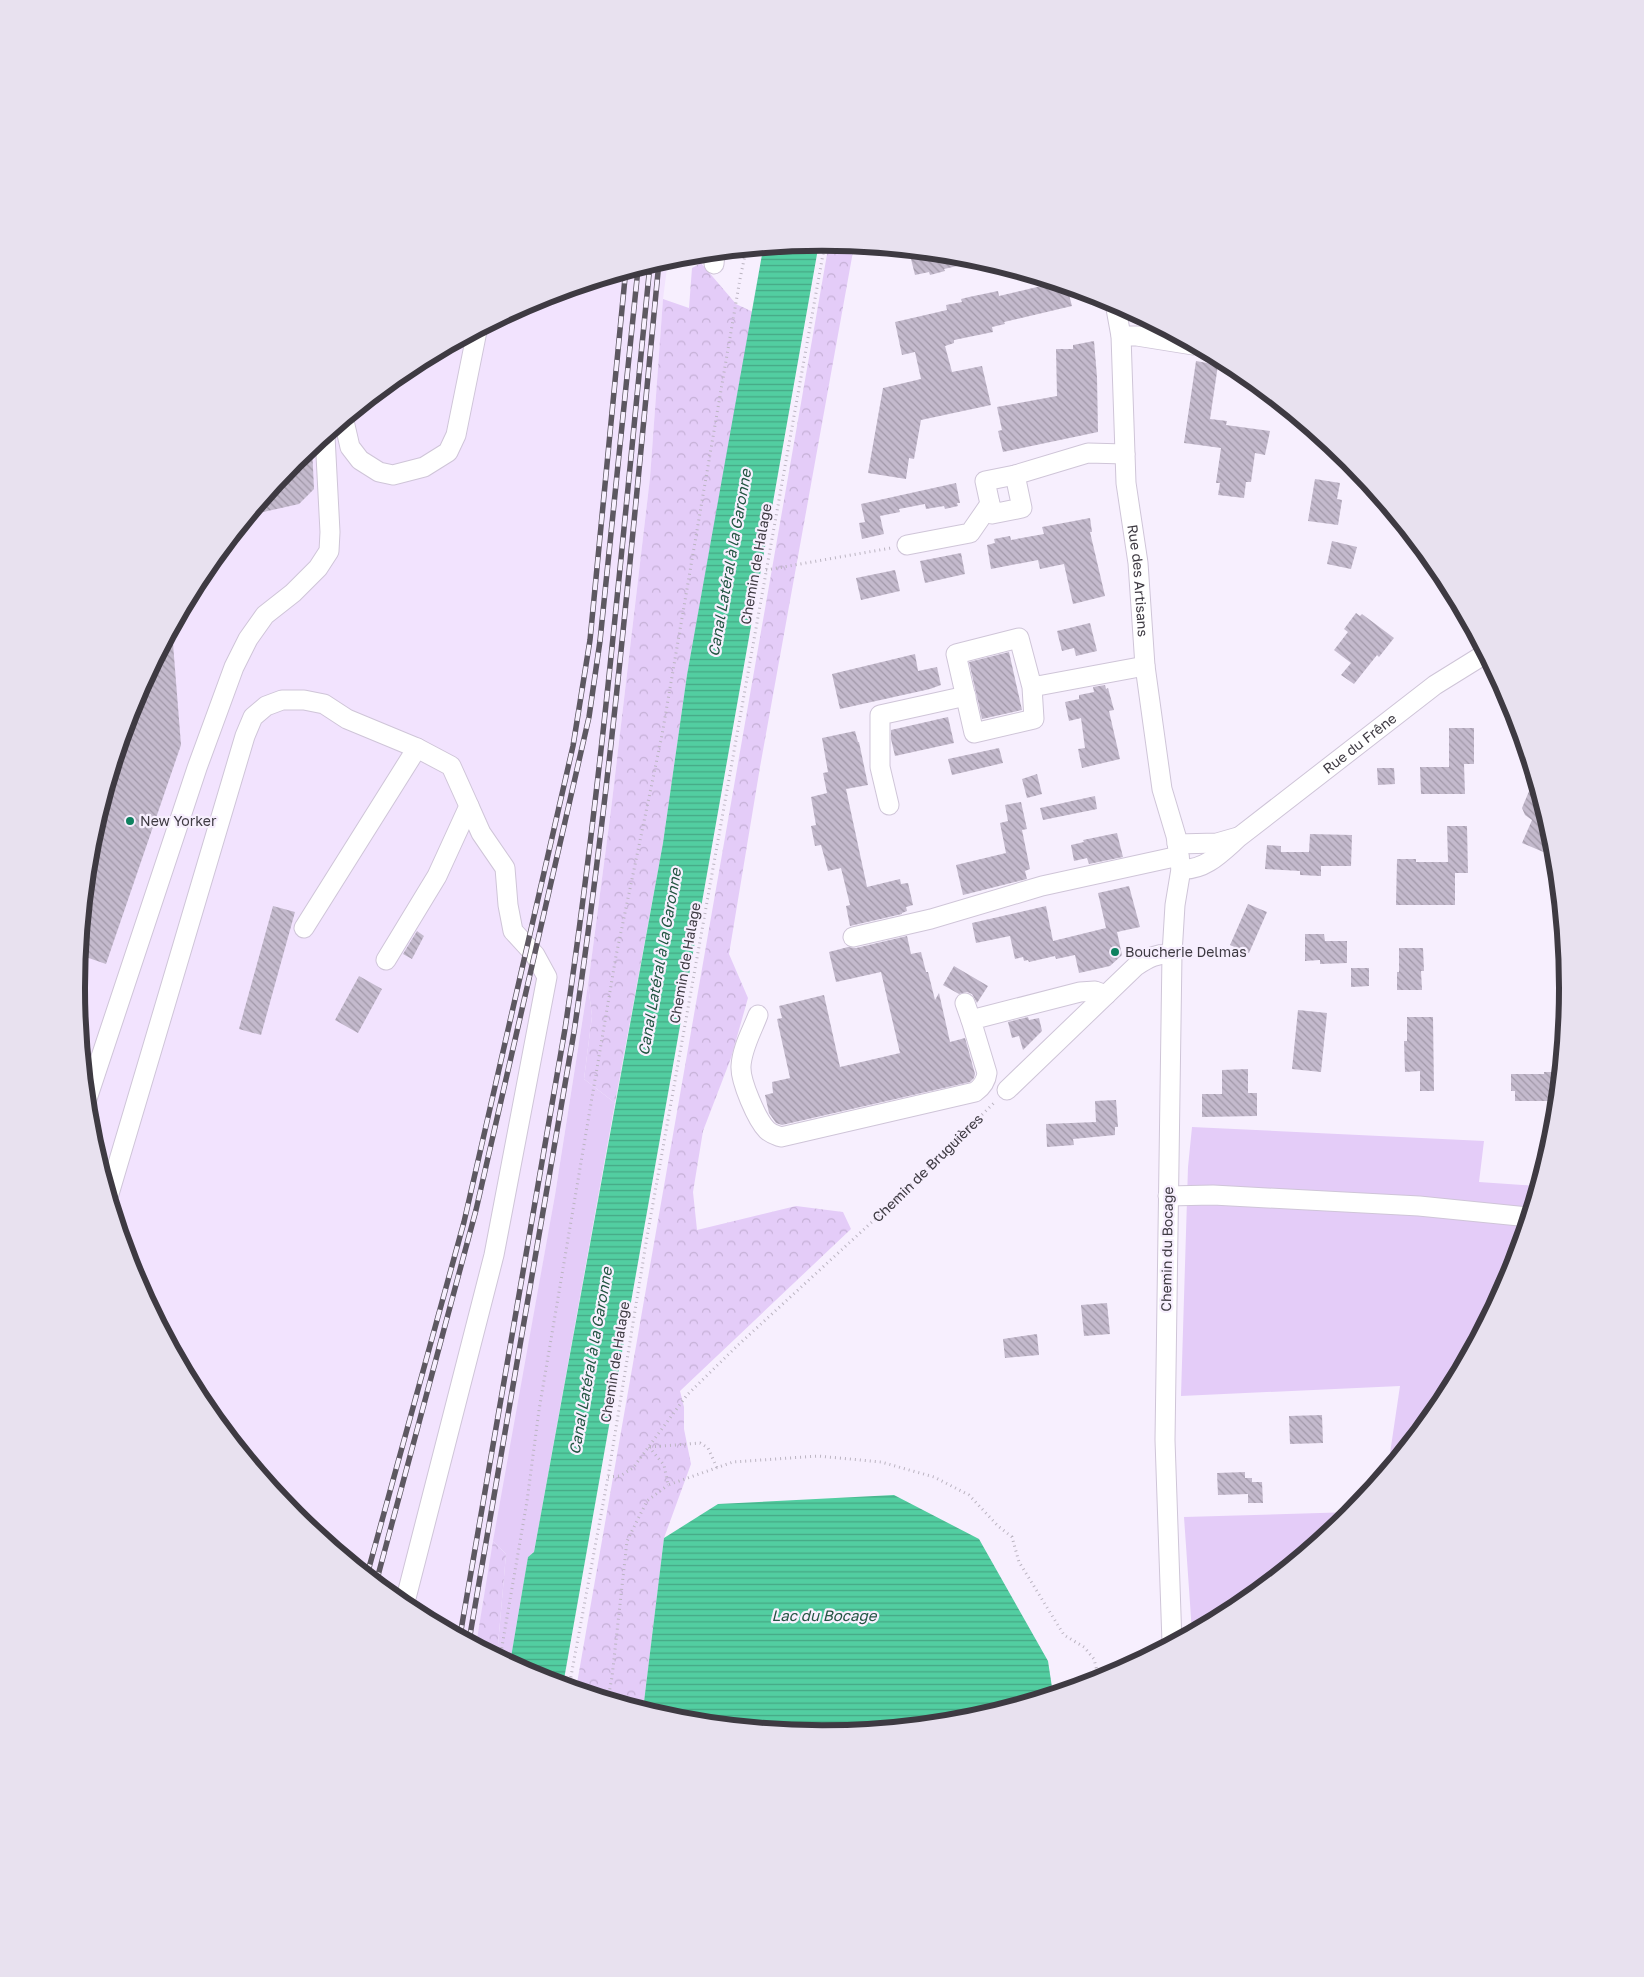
<svg xmlns="http://www.w3.org/2000/svg" width="1644" height="1977" font-family="'Golos Text',sans-serif">
	<defs>
		<pattern id="forest-crowns" width="20" height="18" patternUnits="userSpaceOnUse" patternTransform="scale(1.25)"><rect width="20" height="18" fill="#e4ccf8"/><path d="M2 6a3 3 0 1 1 6 0M12 15a3 3 0 1 1 6 0" fill="none" stroke="#c5b0d6"/></pattern>
		<pattern id="water-rules" width="6" height="5" patternUnits="userSpaceOnUse" patternTransform="scale(1.25)"><rect width="6" height="5" fill="#52cea1"/><path d="M0 2.5h6" fill="none" stroke="#45a885"/></pattern>
		<pattern id="building-back-hatch" width="6" height="6" patternUnits="userSpaceOnUse" patternTransform="scale(1.25)"><rect width="6" height="6" fill="#c4bacd"/><path d="M-1 5l2 2M0 0l6 6M5-1l2 2" fill="none" stroke="#a198a8"/></pattern>
	</defs>
	<rect width="100%" height="100%" fill="#f7effe"/>
	<!-- built -->
	<path fill="#f2e3fe" d="M668,260L663,299L650,478L611,810L588,985L555,1195L476,1645L407,1608L294,1516L202,1403L133,1274L91,1134L76,989L91,843L133,703L202,574L295,461L408,368L537,299Z"/>
	<!-- grass -->
	<path fill="#e4ccf8" d="M588,985L592,1016L584,1079L615,1103L534,1552L528,1557L510,1663L497,1656L506,1554L493,1541L555,1195Z
		M1192,1127L1484,1141L1479,1182L1537,1186L1511,1274L1442,1403L1396,1459L1389,1460L1400,1386L1181,1396L1188,1167Z
		M1353,1512L1236,1609L1192,1632L1184,1517Z"/>
	<!-- forest -->
	<path fill="url(#forest-crowns)" d="M829,243L854,246L760,767L729,954L748,998L731,1058L703,1131L693,1192L697,1230L796,1206L843,1212L851,1229L680,1391L684,1407V1429L691,1464L664,1538L643,1710L576,1689Z
		M701,263L736,304L753,312L687,675L663,843L615,1103L584,1079L592,1016L588,985L611,810L650,478L663,299L689,308L692,268Z
		M493,1541L506,1554L497,1656L476,1645Z"/>
	<!-- water -->
	<path fill="url(#water-rules)" d="M819,243L563,1685L536,1677L510,1663L528,1557L534,1552L663,843L687,675L763,249Z
		M894,1495L979,1539L1048,1661L1053,1694L967,1720L822,1734L676,1720L643,1710L664,1538L718,1504Z"/>
	<!-- building -->
	<path fill="url(#building-back-hatch)" d="M909,251L968,257L979,261L944,269L945,271L930,275L929,272L915,275Z
		M1054,283L1067,287L1072,306L1004,322L1005,324L992,327L993,332L954,340V343L945,346L952,372L982,366L991,405L921,420L914,459L909,458L906,479L868,473L883,388L921,379L915,352L902,355L895,322L947,310L946,305L962,302L961,299L969,297L998,291L999,296Z
		M1094,341L1097,377L1098,432L1003,452L998,431L1002,430L997,407L1057,396L1056,349H1073V345Z
		M1196,361L1218,365L1210,419L1227,421L1226,425L1270,431L1265,455L1255,453L1251,482H1246L1244,498L1218,495L1220,483H1216L1221,448L1184,443Z
		M312,447L314,489L299,504L250,515L295,461Z
		M1315,479L1340,483L1337,499L1342,500L1338,525L1308,521Z
		M956,483L960,503H957L958,506L945,509L944,506L926,509L925,504L899,509L900,512L880,516L884,534L862,539L859,523L865,522L861,504Z
		M1090,518L1092,532H1090L1105,596L1073,604L1064,564L1040,569L1038,560L991,569L987,545L995,543L994,539L1010,536L1011,540L1044,534L1042,527Z
		M1332,541L1357,547L1351,569L1327,564Z
		M961,553L965,574L925,583L920,561Z
		M895,570L900,591L861,600L856,578Z
		M1356,613L1360,616L1362,614L1394,638L1379,657L1377,655L1354,684L1341,675L1351,663L1334,650L1348,632L1344,629Z
		M1090,623L1097,651L1076,656L1074,648L1062,651L1057,631Z
		M172,631L181,745L106,964L80,955L91,843L133,703Z
		M1009,652L1022,710L982,719L969,662Z
		M915,654L918,671L937,667L941,685L930,689L840,709L832,674Z
		M1105,685L1106,689L1108,688L1114,710L1109,711L1120,759L1082,768L1078,749L1085,748L1081,718L1069,721L1065,702L1079,699V695L1094,692L1093,687Z
		M948,717L954,743L895,756L891,739V730Z
		M1449,728H1474V764H1464L1465,794H1421L1420,767H1449Z
		M855,731L858,742H859L868,785L846,789L867,887L900,879L901,884L908,883L913,905L906,907L907,911L902,913V914L850,926L846,906L850,905L841,868L828,871L821,845L815,846L811,826L816,825L811,797L827,793L823,773L828,772L822,738Z
		M999,748L1003,763L952,775L948,759Z
		M1377,768H1394L1395,784L1378,785Z
		M1037,774L1042,794L1027,798L1022,779Z
		M1534,779L1553,843L1555,857L1522,843L1532,820L1525,815L1522,808Z
		M1095,796L1097,809L1043,820L1040,808Z
		M1021,802L1027,829L1022,830L1030,869L1025,871L1027,879L963,895L956,865L1006,853L1000,823L1008,821L1005,805Z
		M1447,826H1467L1468,873H1455V905H1396L1397,859H1416V862H1448Z
		M1117,833L1123,857L1089,864L1087,858L1074,861L1071,845L1084,842L1083,840Z
		M1310,834L1352,835L1351,866H1321V876L1300,875V871L1265,869L1267,845L1281,846V852H1309Z
		M1129,886L1140,927L1117,932L1122,955L1110,966L1079,973L1075,955L1056,959L1055,956L1029,962L1028,960L1024,961L1023,957L1015,959L1010,936L976,943L972,923L1046,906L1053,941L1106,928L1098,893Z
		M1248,904L1267,912L1249,953L1230,945Z
		M273,906L295,912L261,1035L239,1029Z
		M417,931L424,936L412,959L403,954Z
		M1305,934H1324L1325,941H1347V963L1320,964V960L1305,961Z
		M907,936L911,954L921,952L926,972H928L935,1000L939,993L950,1042L965,1038L975,1074L974,1078L970,1082L782,1125L776,1123L769,1113L765,1095L773,1093L772,1082L790,1078L777,1019L782,1018L779,1006L824,995L840,1067L900,1053L881,972L836,982L829,952L848,947L856,948Z
		M1399,948H1423L1424,971H1421L1422,990H1397V972H1399Z
		M954,966L988,986L977,1003L972,994L967,992L959,994L943,985Z
		M1351,968H1369V986L1351,987Z
		M359,976L382,989L358,1033L335,1020Z
		M1298,1010L1327,1013L1321,1072L1292,1069Z
		M1028,1017L1029,1020L1039,1018L1042,1031L1023,1050L1019,1036L1012,1038L1008,1022Z
		M1407,1017H1433L1434,1091H1420V1071L1405,1072L1404,1041H1407Z
		M1248,1069V1093H1257V1116L1202,1117V1094H1222V1070Z
		M1544,1072H1560L1557,1101H1515V1091H1511V1074H1544Z
		M1116,1100L1118,1127H1115V1135L1073,1139L1074,1145L1047,1147L1046,1124L1096,1122L1095,1101Z
		M1107,1303L1110,1334L1084,1336L1081,1305Z
		M1037,1334L1039,1355L1005,1358L1003,1339Z
		M1322,1415L1323,1443L1290,1444L1289,1416Z
		M1245,1472V1478H1252V1482H1262L1263,1503H1248V1494L1218,1495L1217,1473Z"/>
	<g fill="none" stroke-linecap="round" stroke-linejoin="round">
		<defs>
			<g id="minor">
				<path d="M714,264L715,253"/>
				<path id="s2" d="M1115,303L1121,336L1126,483L1138,563L1145,666L1162,789L1176,836L1181,869L1175,905L1172,954L1165,1440L1172,1643"/>
				<path d="M1121,336H1137L1193,345"/>
				<path d="M344,421L350,447L360,460L379,472L393,475L424,467L448,452L456,435L477,331"/>
				<path d="M990,504L992,514L1022,508L1015,475"/>
				<path d="M907,545L970,533L990,504L985,481L1015,475L1088,453L1125,454"/>
				<path d="M1032,687L1019,638L956,654L974,733L1034,719L1032,687L1145,666"/>
				<path d="M889,805L880,767V715L966,696"/>
				<path d="M1177,844L1217,843L1238,837"/>
				<path id="s3" d="M1181,869C1205,871 1222,852 1239,837L1435,685L1485,654"/>
				<path d="M304,928L417,748"/>
				<path d="M853,937L931,919L1042,886L1179,856"/>
				<path d="M965,1003L971,1020"/>
				<path d="M758,1015C752,1031 742,1048 741,1066C740,1081 757,1120 767,1130C771,1134 776,1135 781,1137L975,1092C982,1087 986,1082 987,1073L971,1020L1080,992L1095,991L1106,995"/>
				<path d="M1007,1090L1136,966C1148,958 1157,953 1172,954"/>
				<path d="M87,1099L197,768L234,667L248,639L265,615L293,593L318,568L329,551L330,532L325,436"/>
				<path d="M109,1194L245,736L253,717L266,706L282,700H304L324,704L347,719L417,748L451,766L469,806L437,876L386,960"/>
				<path d="M1168,1196L1213,1195L1419,1206L1528,1217"/>
				<path d="M404,1606L494,1255L547,977L535,955L513,931L508,905L505,868L481,833L469,806"/>
			</g>
		</defs>
		<!-- minor casing -->
		<use href="#minor" stroke="#cfc5d8" stroke-width="21"/>
		<!-- path -->
		<g stroke="#bbb4c1" stroke-width="3" stroke-dasharray="1 4" stroke-linecap="butt">
			<path d="M766,570L891,548"/>
			<path d="M649,1447L664,1465L668,1485L733,1462L818,1456L881,1462L934,1477L969,1495L998,1526L1012,1537L1019,1562L1064,1635L1084,1647L1094,1659L1097,1671L1093,1682"/>
			<path d="M650,1447L700,1443L708,1448L717,1468"/>
			<path id="s1" d="M608,1477L620,1476L633,1468L687,1395L736,1347L886,1209L996,1101"/>
			<path d="M500,1658L527,1501L539,1410L616,956L662,735L740,279L746,250"/>
			<path d="M569,1687L608,1477L647,1237L825,243"/>
			<path d="M608,1699L612,1677L627,1541L647,1501L668,1485"/>
		</g>
		<!-- minor -->
		<use href="#minor" stroke="#fff" stroke-width="19"/>
		<defs>
			<path id="rail" d="M367,1575L464,1222L573,746L590,640L625,278
				M376,1583L476,1210L589,717L600,641L638,269
				M460,1636L565,1029C603,776 624,520 650,265
				M469,1641L574,1032C612,777 634,519 659,262"/>
		</defs>
		<!-- rail casing -->
		<use href="#rail" stroke="#5d5861" stroke-width="5.5"/>
		<!-- rail -->
		<use href="#rail" stroke="#f7effe" stroke-width="4" stroke-dasharray="11" stroke-linecap="butt"/>
	</g>
	<!-- markers -->
	<g fill="#0e815f" stroke="#f7effe" stroke-width="2">
		<circle cx="130" cy="821" r="5"/>
		<circle cx="1115" cy="952" r="5"/>
	</g>
	<g text-anchor="middle" stroke-width="4.5" stroke-linejoin="round" paint-order="stroke">
		<!-- street labels -->
		<g font-size="14" fill="#3e3a42" stroke="#f7effe">
			<text transform="translate(756 564) rotate(-80)" y="5">Chemin de Halage</text>
			<text dy="5" stroke="none"><textPath href="#s2" startOffset="279">Rue des Artisans</textPath></text>
			<text dy="5" stroke="none"><textPath href="#s3" startOffset="221">Rue du Frêne</textPath></text>
			<text transform="translate(685 963) rotate(-80)" y="5">Chemin de Halage</text>
			<text dy="5" stroke="none"><textPath href="#s1" startOffset="449">Chemin de Bruguières</textPath></text>
			<text transform="translate(1167 1249) rotate(-89)" y="5">Chemin du Bocage</text>
			<text transform="translate(615 1362) rotate(-81)" y="5">Chemin de Halage</text>
		</g>
		<!-- poi labels -->
		<g font-size="14" fill="#3e3a42" stroke="#f7effe" text-anchor="start">
			<text x="140" y="826">New Yorker</text>
			<text x="1125" y="957">Boucherie Delmas</text>
		</g>
		<!-- water labels -->
		<g font-size="15" font-style="italic" fill="#235542" stroke="#f7effe">
			<text transform="translate(730 563) rotate(-80)" y="5">Canal Latéral à la Garonne</text>
			<text transform="translate(660 962) rotate(-80)" y="5">Canal Latéral à la Garonne</text>
			<text transform="translate(591 1361) rotate(-80)" y="5">Canal Latéral à la Garonne</text>
			<text x="824" y="1621">Lac du Bocage</text>
		</g>
	</g>
	<!-- crop -->
	<path d="M0 0H1644V1977H0ZM85 988a737 737 0 1 1 1474 0a737 737 0 1 1-1474 0Z" fill="#e8e1ef" fill-rule="evenodd"/>
	<path fill="none" stroke="#3e3a42" stroke-width="6" d="M85 988a737 737 0 1 1 1474 0a737 737 0 1 1-1474 0Z"/>
</svg>
